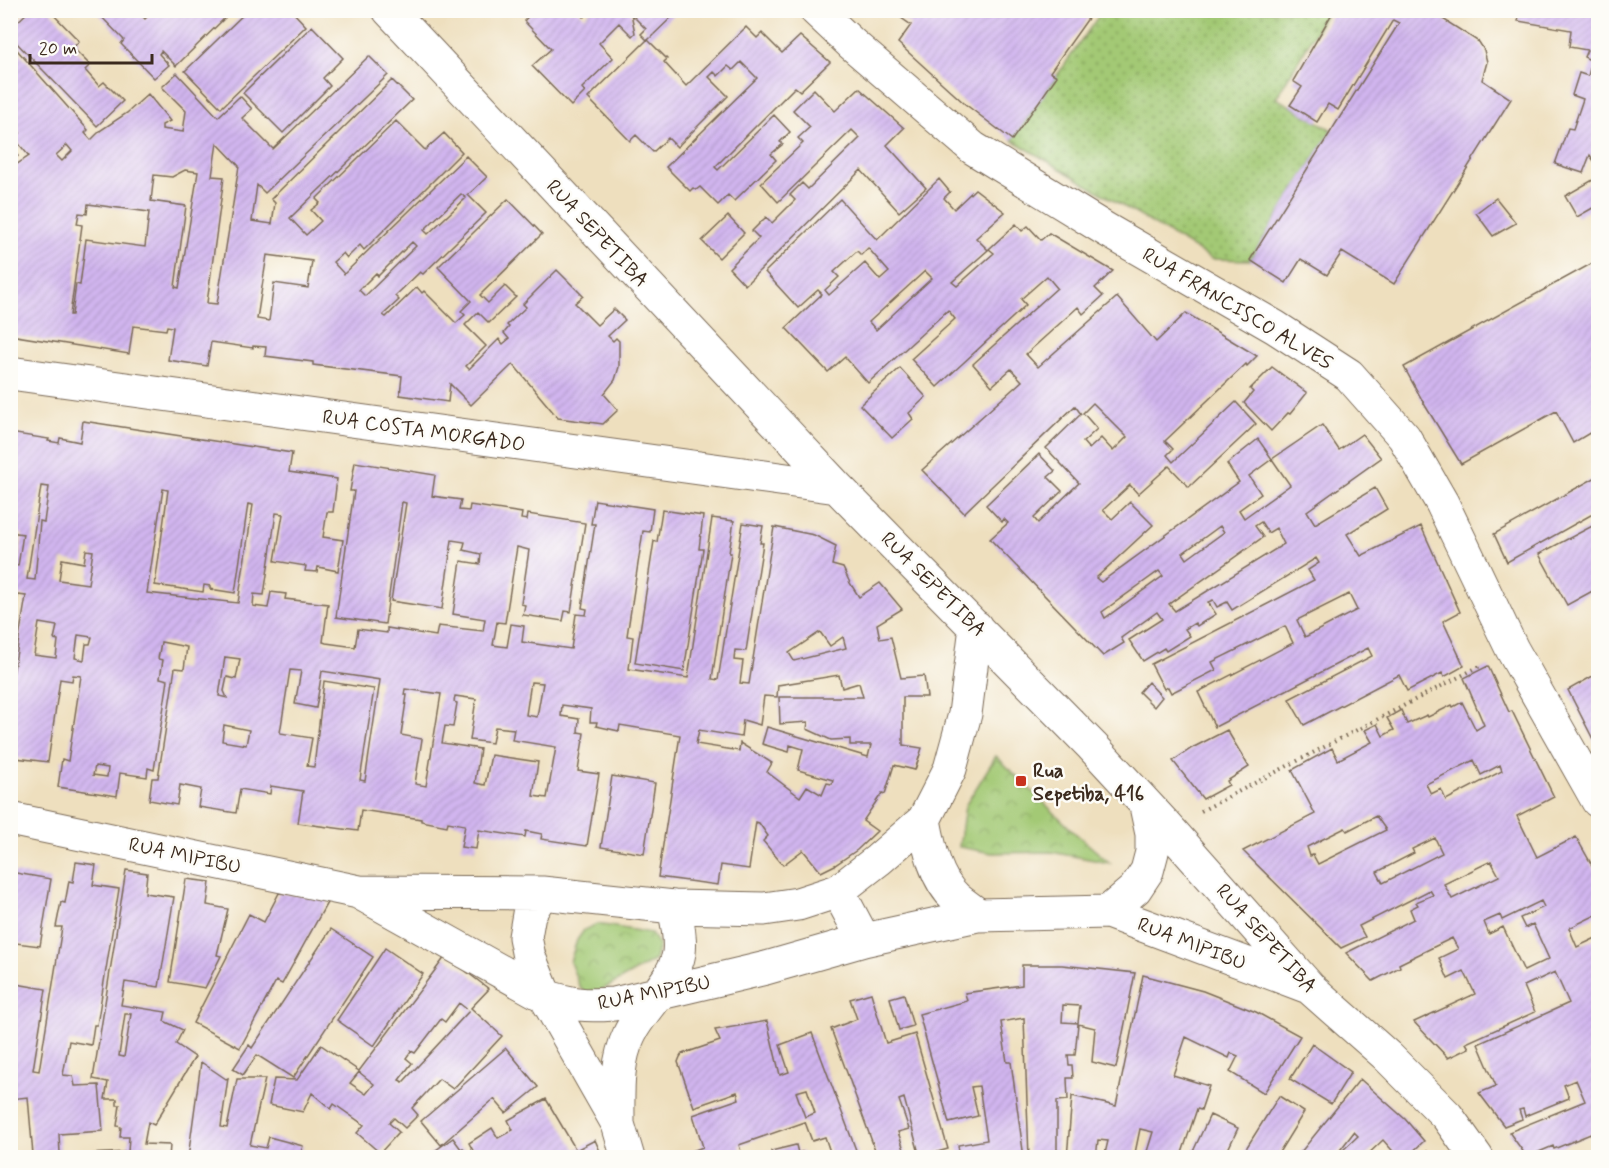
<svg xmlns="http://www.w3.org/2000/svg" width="1609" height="1168" font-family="Mynerve,sans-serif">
	<defs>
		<pattern id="grass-dots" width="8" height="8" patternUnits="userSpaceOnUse" patternTransform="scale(1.5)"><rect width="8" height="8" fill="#a3c974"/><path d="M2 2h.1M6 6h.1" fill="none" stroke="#86a35f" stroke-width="1.8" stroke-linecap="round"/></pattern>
		<pattern id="park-crowns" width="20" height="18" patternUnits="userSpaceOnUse" patternTransform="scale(1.5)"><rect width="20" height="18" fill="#a3c974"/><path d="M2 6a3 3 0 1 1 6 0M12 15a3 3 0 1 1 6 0" fill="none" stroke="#86a35f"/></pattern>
		<pattern id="building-hatch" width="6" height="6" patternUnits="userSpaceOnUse" patternTransform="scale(1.5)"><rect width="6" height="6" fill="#d1b5ef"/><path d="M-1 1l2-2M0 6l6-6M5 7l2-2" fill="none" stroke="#b49ccc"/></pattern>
	</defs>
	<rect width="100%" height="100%" fill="#fdfcf7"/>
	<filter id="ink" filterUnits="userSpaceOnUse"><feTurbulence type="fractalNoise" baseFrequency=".0167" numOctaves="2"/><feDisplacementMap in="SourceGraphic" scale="12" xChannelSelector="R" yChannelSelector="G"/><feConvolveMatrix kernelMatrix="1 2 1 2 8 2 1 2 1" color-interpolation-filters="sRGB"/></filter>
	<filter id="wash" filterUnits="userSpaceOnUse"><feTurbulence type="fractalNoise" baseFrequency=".008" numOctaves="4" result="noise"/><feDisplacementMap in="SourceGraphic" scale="24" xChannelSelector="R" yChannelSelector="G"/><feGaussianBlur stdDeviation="1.35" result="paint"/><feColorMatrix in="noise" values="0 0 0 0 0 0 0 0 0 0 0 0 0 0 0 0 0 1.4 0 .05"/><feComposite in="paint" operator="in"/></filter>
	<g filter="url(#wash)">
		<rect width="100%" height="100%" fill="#eedfbe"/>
		<!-- grass -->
		<path fill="url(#grass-dots)" stroke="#6f7a49" stroke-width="1.5" d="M1102,11H1328L1276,98L1332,130L1250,260L1212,259L1012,140Z"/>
		<!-- park -->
		<path fill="url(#park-crowns)" stroke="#6f7a49" stroke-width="1.5" d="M996,756L1075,833L1110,863L1051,852L992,853L959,847L965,806Z
			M597,924L651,933L659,945L655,960L591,996L580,988L570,962L577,940L584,930Z"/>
		<g id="blocks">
			<!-- building -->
			<path fill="url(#building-hatch)" fill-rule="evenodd" d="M30,10H49L79,41L73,48L90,65L85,70L99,86L104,82L123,101L97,126L10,36V29Z
				M95,10H137L145,19L154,10H233L176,66L161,51L159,54L169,65L154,78L121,44L124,40Z
				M248,10H291L306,26L221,108L185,71Z
				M534,10H578L584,17L591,10H633L631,13L635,33L632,36L619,23L599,43L613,58L582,88L585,92L571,106L532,66L551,49L524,21Z
				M639,10H679L648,40L667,59L664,62L686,86L746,27L757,38L762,33L782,53L800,36L830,62L800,91L795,87L715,167L718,170L774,115L790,132L780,142L783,144L771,154L776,160L734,201L728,195L718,205L700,187L696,190L693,188L690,191L666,167L757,78L741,62L733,70L728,66L718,76L714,72L709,77L728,96L677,147L668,138L653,152L636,135L630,141L588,98L647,40L641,34L646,29L633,16Z
				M890,10H1094L1050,72L1057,76L1012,140L965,104L898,43L911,25Z
				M1334,10H1429L1479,42L1484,50L1487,62L1482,80L1511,99L1394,284L1342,252L1327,275L1301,259L1286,283L1250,260L1399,23L1393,20L1338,110L1328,104L1317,122L1290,105L1302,87L1293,81Z
				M1520,10H1598V159L1594,161L1590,155L1583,173L1555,164L1568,128L1573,129L1583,99L1572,95L1579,73L1588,76L1592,61L1584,57L1587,50L1569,47L1571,30L1518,21Z
				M312,26L343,58L323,78L330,86L283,133L243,93Z
				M10,42L88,130L85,133L91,140L101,130L127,113L148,94L170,121L162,125V129L183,132L186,111L162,87L177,73L218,117L240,96L252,109L242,118L273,149L369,56L388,75L265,193L257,185L252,221L272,224L275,203L271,199L392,80L412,100L290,218L306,235L321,221L311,210L320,203L316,199L396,121L425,150L444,133L462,152L364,250L360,245L347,258L343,253L333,262L344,274L466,156L487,177L468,195L486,213L423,274L420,272L395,296L399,300L383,315L386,317L417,287L422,293L424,291L456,323L465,315L461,311L471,301L438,267L508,199L542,234L480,295L488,303L505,286L516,297L489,323L478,312L465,325L486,346L466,366L469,369L499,339L503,344L509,339L504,333L509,327L507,325L526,307L523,304L557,270L583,296L575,303L597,325L614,309L625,320L608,336L613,341L616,338L619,341V367L615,380L604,394L618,410L603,424L558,418L513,364L471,405L450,384L448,402L400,395L402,376L313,365V362L265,356L266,347L253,346V348L211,342L207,366L168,360L173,327L167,326L166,330L133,326L129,354L10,335L13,308L10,307V201L17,195L10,186V169L29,156L14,138L20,133L10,124ZM217,143L239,166L217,304L207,303L224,177L212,176ZM67,145L72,151L62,161L56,155ZM185,170L198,172L179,288L175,287L186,206L151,201L154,175L172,177ZM461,194L466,198L428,234L424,230ZM88,204L149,212L145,247L86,239L80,285L76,284L72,315H70L82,225L77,224L79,213L87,214ZM412,242L416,246L365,296L359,290L376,273L378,276ZM267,255L312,261L308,288L274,283L269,321L257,319Z
				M859,88L904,128L887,145L926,188L899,212L861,170L745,285L729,268L759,238L752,231L766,217L772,223L795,200L790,195L802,183L808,189L860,138L852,130L778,202L761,183L803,143L798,138L810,127L793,110L814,89L835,111Z
				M10,148L18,156L10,161Z
				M1598,177V205L1577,217L1565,196Z
				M939,179L950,192L944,198L954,209L975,189L1005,212L976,238L988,250L952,282L957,286L994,253L989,249L1016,224L1022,231L1028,226L1041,240L1049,233L1113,271L1095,288L1103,296L1083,314L1078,307L1026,354L1038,367L1117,297L1156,342L1186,313L1257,356L1247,366L1246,364L1165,441L1173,449L1167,455L1173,462L1236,402L1256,424L1189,487L1169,466L1138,494L1130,485L1103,510L1112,519L1130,502L1153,525L1096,578L1101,582L1239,482L1227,464L1258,439L1272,459L1322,425L1339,450L1362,434L1381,458L1307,511L1315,524L1375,488L1387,509L1347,534L1361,556L1421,526L1460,612L1443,621L1464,666L1444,677L1442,673L1407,691L1399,675L1304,725L1289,699L1372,656L1368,648L1215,727L1198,692L1293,643L1285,626L1212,662L1216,670L1171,693L1168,687L1164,689L1151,664L1314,580L1308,570L1319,563L1316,558L1232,610L1227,602L1217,607L1213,600L1208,602L1216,614L1197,626L1195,623L1185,629L1190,636L1166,651L1164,648L1143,661L1129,640L1162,619L1157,612L1121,638L1124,643L1103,656L990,539L1008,523L1004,519L1002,522L986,505L1039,454L1055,471L1048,477L1062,491L1034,518L1038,523L1079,483L1046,448L1081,414L1075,406L964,513L922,470L1022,381L1011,369L992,386L973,364L1057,288L1047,276L1021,299L1026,305L937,387L911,359L955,319L948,310L868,383L845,357L828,372L786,328L822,294L818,290L798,308L765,272L840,199L877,240ZM868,248L889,272L880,280L865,263L829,295L825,290L839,277L834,272L857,251L861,255ZM925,271L932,278L876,330L869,322ZM1093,403L1127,437L1113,451L1101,438L1089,449L1083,442L1097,429L1083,413ZM1272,459L1290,485L1244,518L1239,510L1261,494L1249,476ZM1261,522L1268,533L1276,528L1284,544L1175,611L1169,604L1263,537L1255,526ZM1220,526L1224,532L1187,559L1183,553ZM1159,571L1163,576L1105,618L1102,612ZM1349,594L1357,610L1305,637L1297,620Z
				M1496,198L1516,223L1493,236L1476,213Z
				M728,216L744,233L719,258L702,241Z
				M1598,260V428L1573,443L1556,411L1461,464L1426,407L1404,367Z
				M1272,367L1307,393L1290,414L1288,413L1271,431L1244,403L1253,392L1250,389Z
				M900,368L926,397L909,413L913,419L892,438L860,405Z
				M83,421L292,453L289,472L337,479L333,512H327L323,537L343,540L338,571L318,567L317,572L305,571L306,566L275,561L283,514L276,513L264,595L254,594L253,606L268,608L271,592L286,594L285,599L328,604L323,642L326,643L355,647L358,629L387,633V628L436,636L438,626L483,631L485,619L453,614L461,561L480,564L481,554L463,550L465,542L452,540L442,609L391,601L406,503L402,502L385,624L336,617L354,491H350L355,462L435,475L432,496L461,500L459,510L469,511L470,505L522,513L521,519L527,520L528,514L585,523L571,612L565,611L563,621L523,615L525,605L521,604L529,550L517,547L505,623L497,622L493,645L507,647L511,624L524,626L522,642L571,649L576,614L586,615L587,609L582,608L595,524H591L595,500L653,509L650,532L643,531L627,636L633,637L629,669L688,678L712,518L734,521L729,553H731L712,679L718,680L743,523L763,526L760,543H763L746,651L735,650L734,660L743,661L740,683L749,684L774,527L814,535L836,546L832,565L843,568L850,583L859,597L880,583L902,609L877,624L880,639L891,637L901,678L924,676L927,697H903V745L922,748L915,770L894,765L885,794L882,793L863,821L877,831L857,850L835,865L821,872L803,850L783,865L763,841L768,836L759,823L756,822L749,869L721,865L718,885L658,877L680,735L620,725L619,731L596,726L597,722H590L591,709L562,705L561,716L579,719L578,732L584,733L578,771L599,774L587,846L541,839L542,834L526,831L525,837L479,830L476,849L461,847L465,825L448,822L447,826L421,821V819L361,810L358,831L298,823L303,791L271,786L270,794L240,789L236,813L198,807L201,789L180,785L177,805L149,800L152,778H158L175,668L184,669L187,647L161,642L158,659L163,660L160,678L168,680L154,770L148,768L147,777L120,773L117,796L58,787L62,759L68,761L81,676L73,675L72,681L60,679L48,762L16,758L17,750L10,749V693L26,596L18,595L10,636V565L18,566L23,534L10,532V433L49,439L48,441L59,443L60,438L80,442ZM41,486L49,487L44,522L40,521L35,580L27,579ZM163,489L168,490L155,585L203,592L204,585L210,586V589L235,593L248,504L253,505L238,603L147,593ZM86,550L93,551L88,584L59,580L62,559L84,563ZM39,623L57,626L54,639L58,640L56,658L34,655ZM820,632L830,646L843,637L846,648L794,661L789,653ZM78,635L92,637L90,644H86L84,660L75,658ZM225,657L240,659L236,679L227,677L224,691L227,698L219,696ZM290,670L301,671L295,704L316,708L322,671L380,680L365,781L360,780L374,689L324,681L314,767L307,766L312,738L280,733ZM839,675L842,688L859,683L863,697H779L780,724L808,722L807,729L831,740L850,739V745H871L868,757L767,727L762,744L789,752L790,745L803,749L798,770L833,780L832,784L827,783L822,795L807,786L800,797L767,772L772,763L740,743L739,751L696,744L699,730L741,737L743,720L760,725L764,696L777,697L778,685ZM531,682L543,683L537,717L526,715ZM405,689L441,694L426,786L415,784L422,739L401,735L407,695H404ZM455,696L476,699L470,740L492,743L495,727L514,729L512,740L556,747L547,798L533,796L538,762L491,755L485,785L475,783L480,749L442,743L445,726L453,727L457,703L454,702ZM224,725L249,730L246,745L222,741ZM95,766L108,768L107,777L93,775Z
				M1598,476V511L1507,562L1494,534Z
				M662,510L703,516L699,549H703L684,671L635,663L654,541L657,542Z
				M1598,523V588L1567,605L1539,554Z
				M10,641H14L12,657H10Z
				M1488,666L1509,712L1512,711L1554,797L1517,816L1537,857L1576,837L1598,876V914L1569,928L1577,947L1598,937V1131L1554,1149L1553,1146L1527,1157L1509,1132L1585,1101L1576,1080L1564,1085L1569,1098L1525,1116L1523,1109L1519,1110L1522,1119L1504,1126L1479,1093L1496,1086L1478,1044L1569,1003L1555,972L1524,986L1535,1012L1466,1043L1469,1048L1448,1058L1414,1022L1475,994L1464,971L1448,979L1439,958L1458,949L1452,938L1399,964L1400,967L1373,981L1346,953L1414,919L1410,909L1418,905L1416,902L1433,895L1430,890L1359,926L1365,937L1341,948L1243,851L1315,814L1292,770L1332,748L1338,760L1372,742L1365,730L1377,724L1383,736L1394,730L1387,718L1401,710L1407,724L1427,715L1428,717L1452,705L1453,707L1462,702L1476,730L1484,725L1464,678ZM1474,760L1481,775L1500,765L1502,771L1446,800L1441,789L1431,794L1426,784ZM1376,816L1386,830L1318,864L1313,855L1310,856L1307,847L1345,828L1347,831ZM1435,838L1442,853L1383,883L1377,872L1414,853L1412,849ZM1491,861L1499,876L1452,899L1444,884ZM1541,901L1544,907L1520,918L1525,928L1533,924L1549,959L1524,971L1503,927L1489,934L1484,922L1500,915L1502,920Z
				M1598,673V749L1568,690Z
				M1148,682L1162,697L1154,707L1139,692Z
				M1227,730L1249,767L1227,781L1229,785L1203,799L1173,761L1192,748Z
				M612,776L655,783L644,854L601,847Z
				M76,862L96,865L93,885L119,889L97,1025H94L91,1045L69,1041L63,1075L73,1076L75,1086L99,1085L103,1131L59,1134L60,1153L33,1155L28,1097L10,1099V983L46,989L33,1070L39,1071L62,927H56L61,902L65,903L69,881L73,882Z
				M126,870L147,873L145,893L174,897L159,987L125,982L121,1005L166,1012L164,1021L183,1030L176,1044L195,1057L154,1125L148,1122L144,1144L170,1145L169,1158H68L67,1155L128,1152L129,1137H120L121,1127L117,1126L120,1105H117V1099H105L108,1082L93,1079ZM125,1014H131L124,1057L119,1056Z
				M10,872L51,879L40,946L16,943L12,972Z
				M186,879L210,882L207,905L228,909L217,955L221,956L205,988L170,982Z
				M279,893L329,899L282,984L276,981L240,1048L193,1023L249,914L264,922Z
				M331,929L373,957L293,1078L257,1055L243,1075L233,1069L249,1045L252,1048Z
				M385,948L423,974L374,1046L337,1020Z
				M445,957L459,966L489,989L471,1008L502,1036L453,1089L439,1079L412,1108L418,1115L405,1128L394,1118L389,1123L399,1132L380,1153L357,1133L364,1125L334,1104L331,1109L312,1093L303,1112L269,1105L274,1079L297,1080L321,1045L359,1071ZM459,1003L469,1011L403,1082L399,1080L412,1063L406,1058L411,1051L415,1053L441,1019L445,1022ZM359,1072L374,1084L366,1094L350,1083Z
				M1022,965H1062L1135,973L1116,1068L1092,1062L1095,1028L1078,1024L1075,1055H1068L1069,1065H1072L1073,1078H1067L1068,1100L1057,1101V1158H1029L1024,1018L1001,1022L1007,1062H1011L1024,1158H960L958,1145L987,1140L979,1086L971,1087L978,1116L949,1123L919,1014L967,1001L965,993L1022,985ZM1063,1005L1080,1006L1078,1023L1062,1022Z
				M1143,975L1203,991L1256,1012L1300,1036L1264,1093L1230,1072L1238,1056L1231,1053L1229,1058L1186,1037L1173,1075L1209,1086L1201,1110L1197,1109L1181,1156L1145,1158L1153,1132L1140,1129L1134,1158H1104L1108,1141L1098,1140L1096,1158H1067L1072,1096L1116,1106Z
				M871,993L886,1043L915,1034L948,1149L920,1157L904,1098L899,1100L909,1129L898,1132L907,1158H878L831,1029L857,1019L850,999Z
				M904,994L913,1026L899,1030L890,998Z
				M767,1021L780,1075L789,1072L780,1045L812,1033L859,1158H832L825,1137L812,1141L805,1122L739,1145L743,1158H682L681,1155L703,1147L693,1115L739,1099L737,1092L694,1107L678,1062L680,1057L682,1054L720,1041L715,1030ZM807,1089L815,1113L805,1117L796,1092Z
				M1312,1044L1351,1072L1331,1104L1290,1079Z
				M506,1048L538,1087L506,1113L494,1099L441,1145L421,1121Z
				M201,1062L226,1079L228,1078L221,1127L227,1128L237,1079H265L250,1145L266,1148L269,1137L303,1146L299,1158H188Z
				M1360,1079L1405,1119L1424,1141L1406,1158H1399L1383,1140L1364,1158H1348L1342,1151L1358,1136L1354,1132L1334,1158H1296Z
				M1279,1096L1304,1112L1278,1154L1284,1158H1240Z
				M546,1099L576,1150L595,1140L603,1158H477L469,1143L492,1128L498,1138L513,1130L508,1120Z
				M1210,1115L1238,1128L1224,1158H1190Z
				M453,1138L461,1149L463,1148L469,1158H431L429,1155Z
				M796,1145L798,1153L802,1152L804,1158H772L771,1151Z
				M1598,1148V1158H1591L1589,1152Z
				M1427,1151L1433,1158H1421Z"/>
		</g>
	</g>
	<g filter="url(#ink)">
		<use href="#blocks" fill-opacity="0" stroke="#7a6956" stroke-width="1.5"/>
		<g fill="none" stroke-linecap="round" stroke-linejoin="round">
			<defs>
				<path id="minor" d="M389,10L837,487L1092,746L1168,828L1310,988L1387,1056L1447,1116L1477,1158
					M816,10L852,44L973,148L1105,229L1275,327L1349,375L1404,437L1442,503L1512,649L1598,801
					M10,373L837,487
					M10,819L359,892L542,893L674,907L764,909L798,904L838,891L878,860L924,820L950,769L965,714L976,627
					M924,820C929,846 935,879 956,898C963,904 971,909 978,915
					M838,891L864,940
					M360,893L545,996C572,1005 586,1006 614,1004L766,968L864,940L978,915L1108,912L1135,889L1147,871L1152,852V834L1146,806
					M542,893L529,914L525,937L529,957L545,996L618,1124L628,1158
					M1108,912L1306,986
					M618,1122C618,1093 616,1062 629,1035C640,1010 675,980 679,953C681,937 677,922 674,907"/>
			</defs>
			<!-- minor casing -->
			<use href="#minor" stroke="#7a6956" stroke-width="35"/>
			<!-- path -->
			<path stroke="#7a6956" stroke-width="4" stroke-dasharray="1.5 4.5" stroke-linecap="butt" d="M1201,811L1480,666"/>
			<!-- minor -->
			<use href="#minor" stroke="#fff" stroke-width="33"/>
		</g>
	</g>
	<!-- markers -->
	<rect fill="#c8321e" stroke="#fdfcf7" stroke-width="2" x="1015" y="775" width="12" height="12" rx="3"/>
	<g text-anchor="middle" stroke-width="5" stroke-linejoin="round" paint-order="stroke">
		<!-- street labels -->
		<g font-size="20" fill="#3b2a1e" stroke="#fdfcf7">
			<text transform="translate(598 233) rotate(47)" y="7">RUA SEPETIBA</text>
			<text transform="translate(1238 308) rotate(31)" y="7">RUA FRANCISCO ALVES</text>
			<text transform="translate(424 430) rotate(8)" y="7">RUA COSTA MORGADO</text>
			<text transform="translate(934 584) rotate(45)" y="7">RUA SEPETIBA</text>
			<text transform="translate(185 855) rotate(12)" y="7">RUA MIPIBU</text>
			<text transform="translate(1267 938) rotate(48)" y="7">RUA SEPETIBA</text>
			<text transform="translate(1192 943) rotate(21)" y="7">RUA MIPIBU</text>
			<text transform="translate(654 992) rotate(-11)" y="7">RUA MIPIBU</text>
		</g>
		<!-- poi labels -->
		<g font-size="20" font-weight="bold" fill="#3b2a1e" stroke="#fdfcf7" text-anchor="start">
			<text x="1033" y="777">Rua<tspan x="1033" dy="23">Sepetiba, 416</tspan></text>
		</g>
	</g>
	<!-- margin -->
	<rect width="1609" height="1168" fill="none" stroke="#fdfcf7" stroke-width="36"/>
	<!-- scale -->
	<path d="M30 54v9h122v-9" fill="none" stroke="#3b2a1e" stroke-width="3"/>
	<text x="39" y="54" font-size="18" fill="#3b2a1e" stroke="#fdfcf7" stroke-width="4.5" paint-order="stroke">20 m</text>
</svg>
